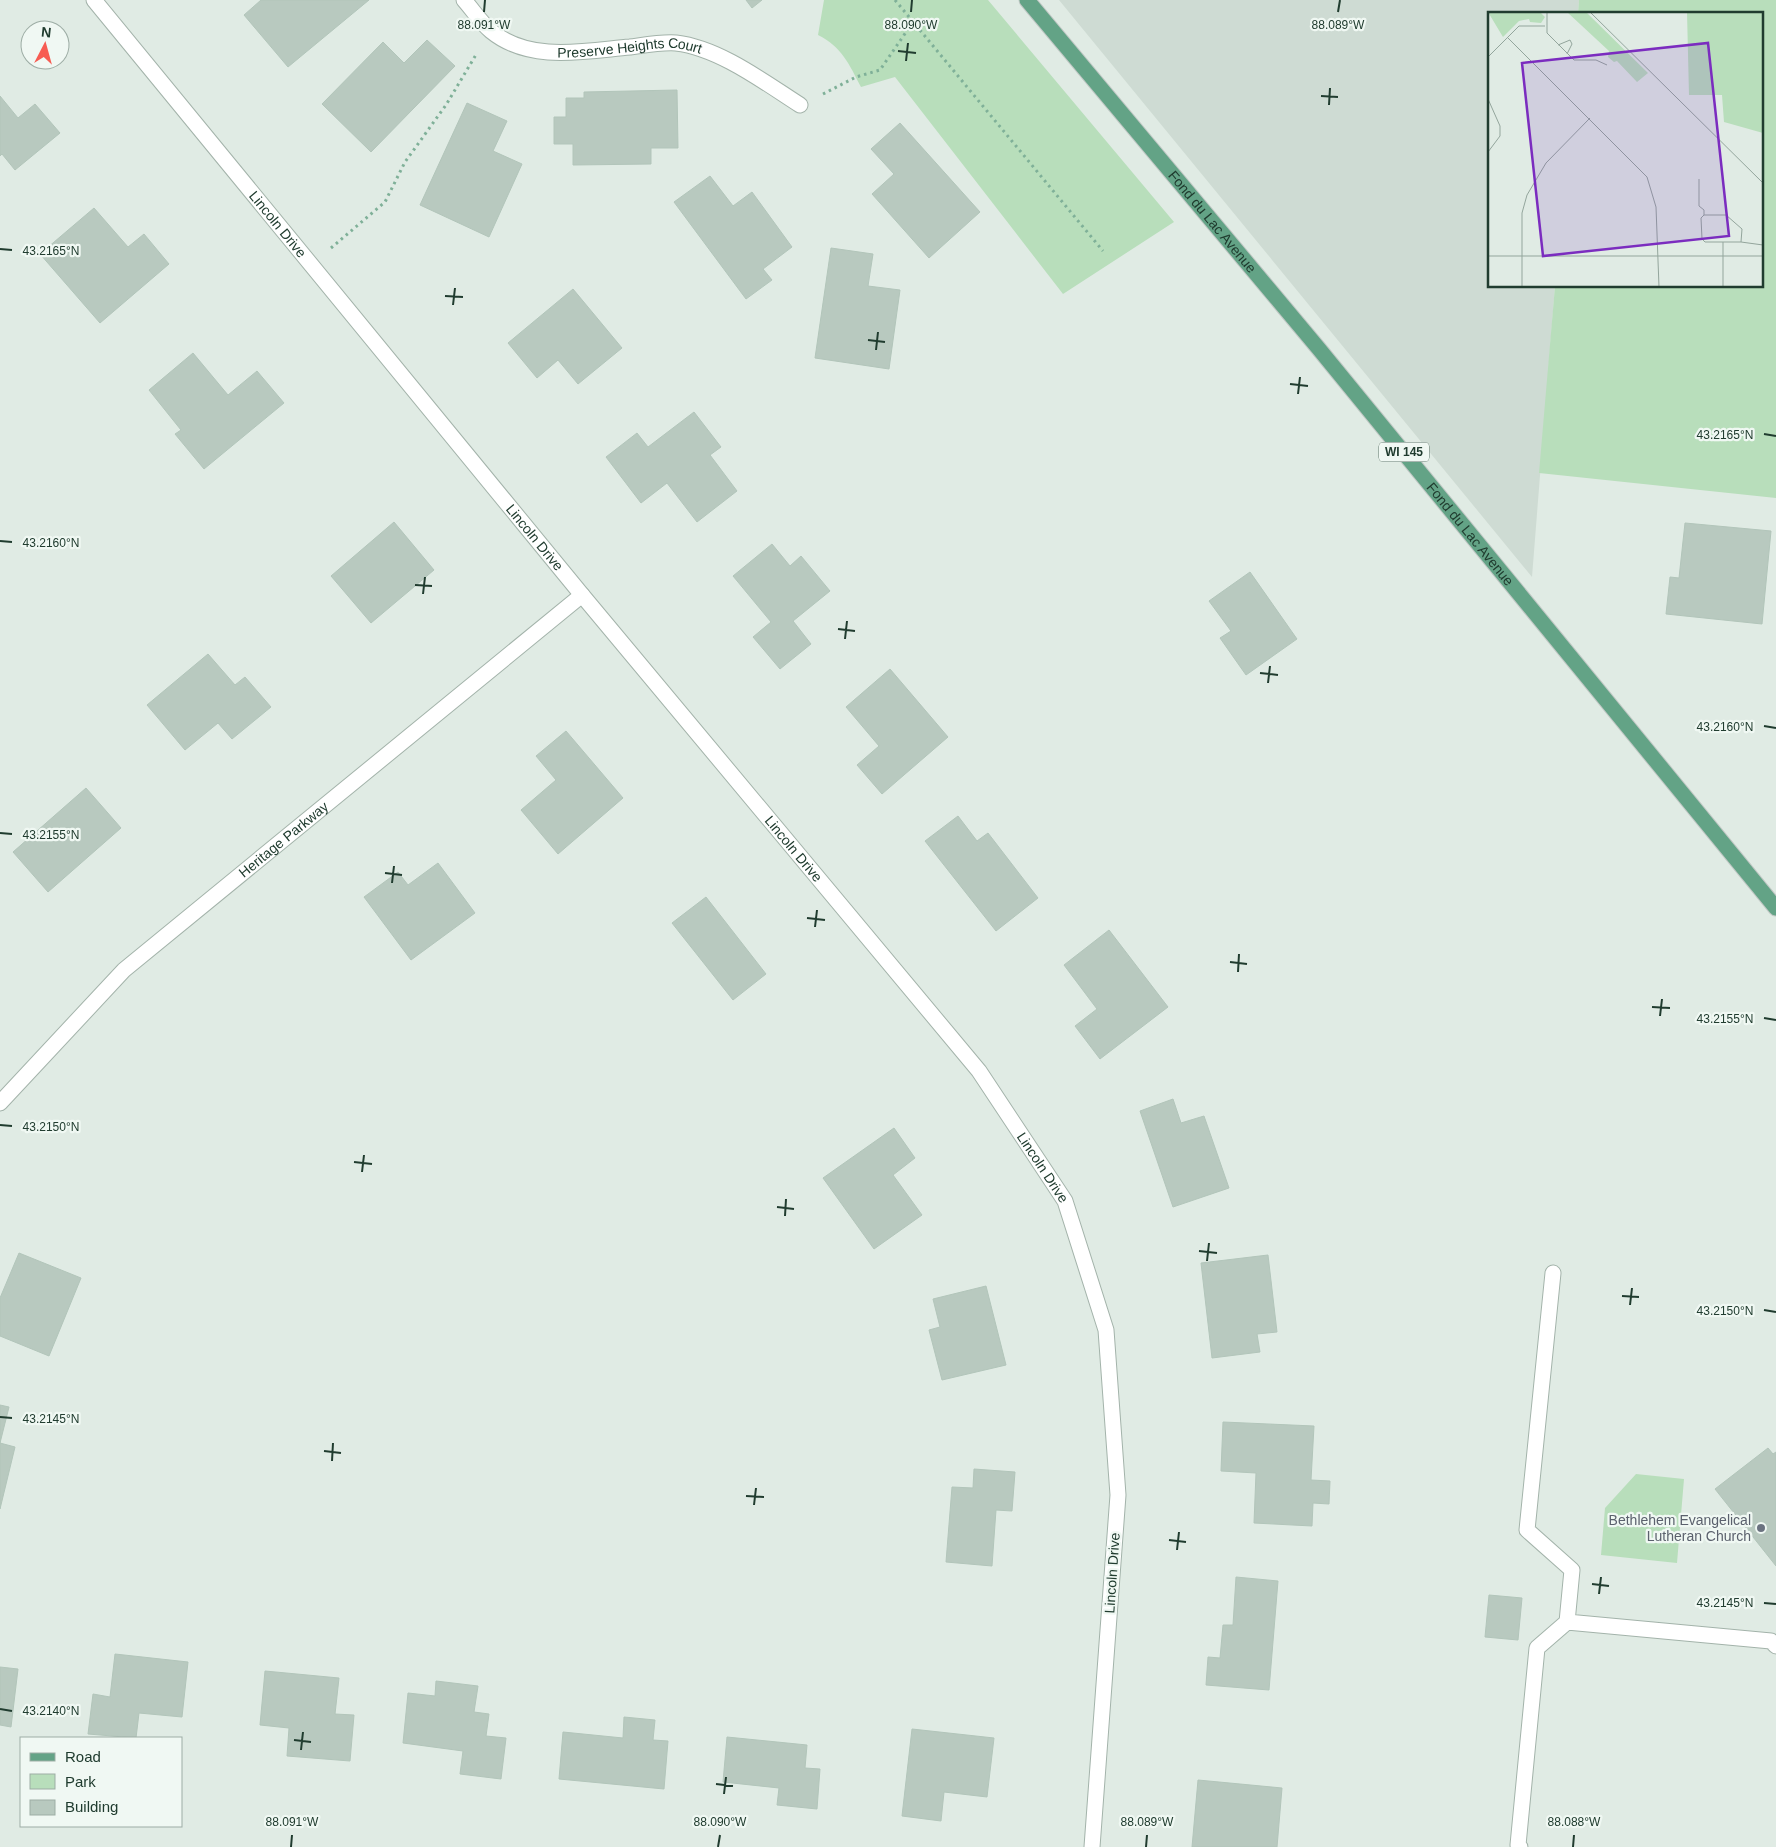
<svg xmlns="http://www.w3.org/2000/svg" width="1776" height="1847" font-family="Helvetica,sans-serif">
	<rect width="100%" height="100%" fill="#e0ebe4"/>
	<!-- built -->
	<path fill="#cedbd3" d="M1059,0H1579L1578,14H1490V286H1555L1532,577Z"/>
	<!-- green -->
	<path fill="#b8debb" d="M824,0H988L1174,222L1063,294L895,77L861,87C849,64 842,47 818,35Z
		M1579,0H1776V498L1539,473L1555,286H1762V14H1578Z
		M1636,1474L1684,1479L1677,1563L1601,1555L1605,1508Z"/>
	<!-- building -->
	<path fill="#b8c9bf" stroke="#b2c5ba" d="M261,0H369L288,67L244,15Z
		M746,0H762L752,8Z
		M427,40L455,66L371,152L322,104L383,42L404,63Z
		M677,90L678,148H651V164L573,165V144H554V117H566V98H584V92Z
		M0,96L18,118L35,104L60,133L15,170L2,154L0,156Z
		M467,103L507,121L493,151L522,164L489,237L420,205Z
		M900,123L980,212L929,258L872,194L894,174L871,149Z
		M710,176L733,206L752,192L792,247L763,269L772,280L746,299L674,202Z
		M94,208L128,247L144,234L169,264L100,323L40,254Z
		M831,248L873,254L868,286L900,290L889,369L815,358Z
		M573,289L622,348L578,384L558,360L537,378L508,343Z
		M193,353L228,395L257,371L284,403L204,469L175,434L181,430L149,390Z
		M694,412L721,447L710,455L737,491L697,522L667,483L641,503L606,457L637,433L648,447Z
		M394,522L434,570L371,623L331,576Z
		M1685,523L1771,531L1762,624L1666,614L1670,577L1679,578Z
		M772,544L790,566L801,556L830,591L793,621L811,644L780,669L753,637L771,622L733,576Z
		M1250,572L1297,639L1246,675L1220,638L1231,631L1209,601Z
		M208,654L235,685L245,677L271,707L232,739L218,723L185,750L147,705Z
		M890,669L948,737L882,794L857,765L879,746L846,707Z
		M566,731L623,798L558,854L521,810L556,780L536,756Z
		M86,788L121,828L48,892L13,852Z
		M958,816L977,841L988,833L1038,898L996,931L925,841Z
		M438,863L475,913L411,960L364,897L398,872L408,885Z
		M706,897L766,974L733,1000L672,923Z
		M1109,930L1168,1007L1100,1059L1075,1026L1097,1009L1064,965Z
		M1173,1099L1181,1123L1204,1116L1229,1188L1173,1207L1140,1111Z
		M894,1128L915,1158L893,1175L922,1215L874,1249L823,1178Z
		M19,1253L81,1278L49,1356L0,1336V1298Z
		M1268,1255L1277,1332L1257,1334L1260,1352L1212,1358L1201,1263Z
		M986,1286L1006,1365L942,1380L929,1330L940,1327L933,1299Z
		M0,1405L9,1407L0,1443L15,1447L0,1509Z
		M1223,1422L1314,1426L1311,1480L1330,1481L1329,1504L1313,1503L1312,1526L1254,1523L1256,1473L1221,1471Z
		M1768,1448L1773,1454L1776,1452V1566L1715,1489Z
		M974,1469L1015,1472L1012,1511L996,1510L992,1566L946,1562L952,1487L973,1488Z
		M1236,1577L1278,1581L1269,1690L1206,1685L1208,1657L1220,1658L1223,1625H1233Z
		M1489,1595L1522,1598L1518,1640L1485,1637Z
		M115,1654L188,1662L182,1717L139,1713L136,1738L88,1734L93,1694L110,1697Z
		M0,1667L18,1669L11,1727L0,1725Z
		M265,1671L339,1678L335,1714L354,1715L350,1761L287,1756L289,1728L260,1725Z
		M436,1681L478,1686L474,1712L489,1714L486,1736L506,1738L501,1779L460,1774L463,1751L403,1743L408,1693L435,1696Z
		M624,1717L655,1720L653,1740L668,1741L664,1789L559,1779L563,1732L623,1738Z
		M912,1729L994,1738L987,1797L944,1792L941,1821L902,1816Z
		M727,1737L807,1745L805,1768L820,1769L817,1809L777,1805L779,1788L723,1782Z
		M1198,1780L1282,1788L1277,1847H1192Z"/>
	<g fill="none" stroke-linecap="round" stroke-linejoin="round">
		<defs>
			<path id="service" d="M1553,1273L1527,1530L1572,1570L1567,1622
				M1520,1847L1518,1845L1537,1648L1567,1622L1771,1641L1776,1646"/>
			<g id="minor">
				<path id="s1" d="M94,0L582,595L979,1071L1065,1201L1106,1330L1118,1495L1092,1847"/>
				<path id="s2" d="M464,0C473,10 481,23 491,31C530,63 585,51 630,47C645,45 661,42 676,43C719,48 764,82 800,105"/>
				<path id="s3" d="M0,1103L124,970L582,595"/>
			</g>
			<g id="primary">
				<path id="s4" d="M1027,0L1319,349L1776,908"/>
			</g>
		</defs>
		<!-- service casing -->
		<use href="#service" stroke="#a3b3aa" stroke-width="17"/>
		<!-- minor casing -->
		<use href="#minor" stroke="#a3b3aa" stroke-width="17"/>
		<!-- primary casing -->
		<use href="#primary" stroke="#c1c8c5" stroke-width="17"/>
		<!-- path -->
		<path stroke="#7fb098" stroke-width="3" stroke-dasharray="2.5 4" stroke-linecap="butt" d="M895,0L1103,251
			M823,94L856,77L880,70L913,22
			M331,248L385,202L405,162L446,105L477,53"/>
		<!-- service -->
		<use href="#service" stroke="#fff" stroke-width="15"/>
		<!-- minor -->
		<use href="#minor" stroke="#fff" stroke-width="15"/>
		<!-- primary -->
		<use href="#primary" stroke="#63a386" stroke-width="15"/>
	</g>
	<!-- ticks -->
	<path fill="none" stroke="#203c2f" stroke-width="2" d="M484,12L485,0M911,12L912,0M1338,12L1340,0M898,51L916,53M906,61L908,43M1321,96L1338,97M1329,105L1330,88M0,249L12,250M445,296L463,297M453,305L455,288M868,340L885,342M876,350L878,332M1290,384L1308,386M1298,394L1300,377M1764,434L1776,436M0,541L12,542M415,585L432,586M423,594L425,577M838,629L855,631M845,639L847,621M1260,673L1278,675M1268,683L1270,666M1764,726L1776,728M0,833L12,834M385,873L402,875M392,883L394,866M807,918L825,920M815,927L817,910M1230,962L1247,964M1238,972L1239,954M1652,1007L1670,1008M1660,1016L1662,999M1764,1018L1776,1020M0,1125L12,1126M354,1162L372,1164M362,1172L364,1155M777,1207L794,1209M785,1216L786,1199M1199,1251L1217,1253M1207,1261L1209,1243M1622,1296L1639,1297M1630,1305L1632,1288M1764,1310L1776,1312M0,1417L12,1418M324,1451L341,1453M332,1461L333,1443M746,1496L764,1497M754,1505L756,1488M1169,1540L1186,1542M1177,1550L1179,1532M1592,1584L1609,1586M1599,1594L1601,1577M1764,1603L1776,1604M0,1709L12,1711M294,1740L311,1742M301,1750L303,1732M716,1784L733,1786M724,1794L726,1777M291,1847L292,1835M718,1847L720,1835M1146,1847L1147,1835M1573,1847L1574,1835"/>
	<!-- markers -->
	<circle fill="#6b7280" stroke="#f0f8f3" stroke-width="2" cx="1761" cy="1528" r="5"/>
	<g text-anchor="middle" stroke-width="4.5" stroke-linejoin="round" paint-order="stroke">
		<!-- shield labels -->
		<rect fill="#f0f8f3" stroke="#5e746a" stroke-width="1" x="1379" y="442.5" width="50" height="19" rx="4"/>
		<g font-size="12" font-weight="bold" fill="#203c2f">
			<text x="1404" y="456">WI 145</text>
		</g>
		<!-- street labels -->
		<g font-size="14" fill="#203c2f" stroke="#f0f8f3">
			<text dy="5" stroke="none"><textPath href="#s2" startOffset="185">Preserve Heights Court</textPath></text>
			<text dy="5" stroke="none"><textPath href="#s4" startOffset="289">Fond du Lac Avenue</textPath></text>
			<text dy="5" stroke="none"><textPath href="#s1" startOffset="290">Lincoln Drive</textPath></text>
			<text dy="5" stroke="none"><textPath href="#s4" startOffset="694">Fond du Lac Avenue</textPath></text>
			<text dy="5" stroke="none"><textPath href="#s1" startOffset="695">Lincoln Drive</textPath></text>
			<text dy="5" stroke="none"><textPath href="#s3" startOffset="388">Heritage Parkway</textPath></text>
			<text dy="5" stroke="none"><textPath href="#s1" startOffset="1100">Lincoln Drive</textPath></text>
			<text dy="5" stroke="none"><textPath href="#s1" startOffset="1505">Lincoln Drive</textPath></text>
			<text transform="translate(1112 1573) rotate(-86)" y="5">Lincoln Drive</text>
		</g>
		<!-- worship labels -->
		<g font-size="14" fill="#5b616d" stroke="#f0f8f3" text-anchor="end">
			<text x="1751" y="1525">Bethlehem Evangelical<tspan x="1751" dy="16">Lutheran Church</tspan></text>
		</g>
	</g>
	<!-- overview -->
	<g transform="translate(1488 12)">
		<rect width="275" height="275" fill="#e0ebe4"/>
		<path d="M0,0H52L57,5L53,11L42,10L41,7L31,9L15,25ZM79,0H98L160,61L149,70L129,49L126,50L120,45L121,39ZM199,0H275V121L236,110L234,83H201Z" fill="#b8debb"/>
		<path fill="none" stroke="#93a59c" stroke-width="1" d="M59,0V21L86,48H108L119,53M102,0L275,171M19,25L159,165L168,195L171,275M70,33L82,28L84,32L79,42M0,45L31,14H57M0,87L12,114V124L0,140M211,167V194L216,198V203M216,203H238L254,217L253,230H217L214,227L213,206ZM253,230L275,233M0,244H275M34,275V201L39,183L58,151L102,106M235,275V230"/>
		<path fill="#7b2cbf" fill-opacity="0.15" stroke="#7b2cbf" stroke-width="2.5" d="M220,31L241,224L55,244L34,51Z"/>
		<rect width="275" height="275" fill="none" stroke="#203c2f" stroke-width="2.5"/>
	</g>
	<g font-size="12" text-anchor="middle" fill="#203c2f" stroke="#f0f8f3" stroke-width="4.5" stroke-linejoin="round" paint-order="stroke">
		<text x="484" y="29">88.091°W</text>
		<text x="911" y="29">88.090°W</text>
		<text x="1338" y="29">88.089°W</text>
		<text x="51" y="255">43.2165°N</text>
		<text x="1725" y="439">43.2165°N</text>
		<text x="51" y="547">43.2160°N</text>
		<text x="1725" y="731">43.2160°N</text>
		<text x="51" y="839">43.2155°N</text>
		<text x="1725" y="1023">43.2155°N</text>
		<text x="51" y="1131">43.2150°N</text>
		<text x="1725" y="1315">43.2150°N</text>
		<text x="51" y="1423">43.2145°N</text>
		<text x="1725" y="1607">43.2145°N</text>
		<text x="51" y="1715">43.2140°N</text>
		<text x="292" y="1826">88.091°W</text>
		<text x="720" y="1826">88.090°W</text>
		<text x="1147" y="1826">88.089°W</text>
		<text x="1574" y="1826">88.088°W</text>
	</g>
	<!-- legend -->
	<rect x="20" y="1737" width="162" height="90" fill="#f0f8f3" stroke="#9dada5"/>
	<rect x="30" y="1753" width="25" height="8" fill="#63a386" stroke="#9dada5"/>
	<text x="65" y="1762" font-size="15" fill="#203c2f">Road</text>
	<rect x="30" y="1774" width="25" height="15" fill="#b8debb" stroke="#9dada5"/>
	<text x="65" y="1787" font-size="15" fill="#203c2f">Park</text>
	<rect x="30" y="1800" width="25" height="15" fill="#b8c9bf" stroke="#9dada5"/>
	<text x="65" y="1812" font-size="15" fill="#203c2f">Building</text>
	<!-- north arrow -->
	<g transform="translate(45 45) rotate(6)"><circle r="24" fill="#f0f8f3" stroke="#9dada5"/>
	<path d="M0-4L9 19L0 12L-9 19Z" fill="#f75c52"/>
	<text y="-8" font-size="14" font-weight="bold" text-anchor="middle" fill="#203c2f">N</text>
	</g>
</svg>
